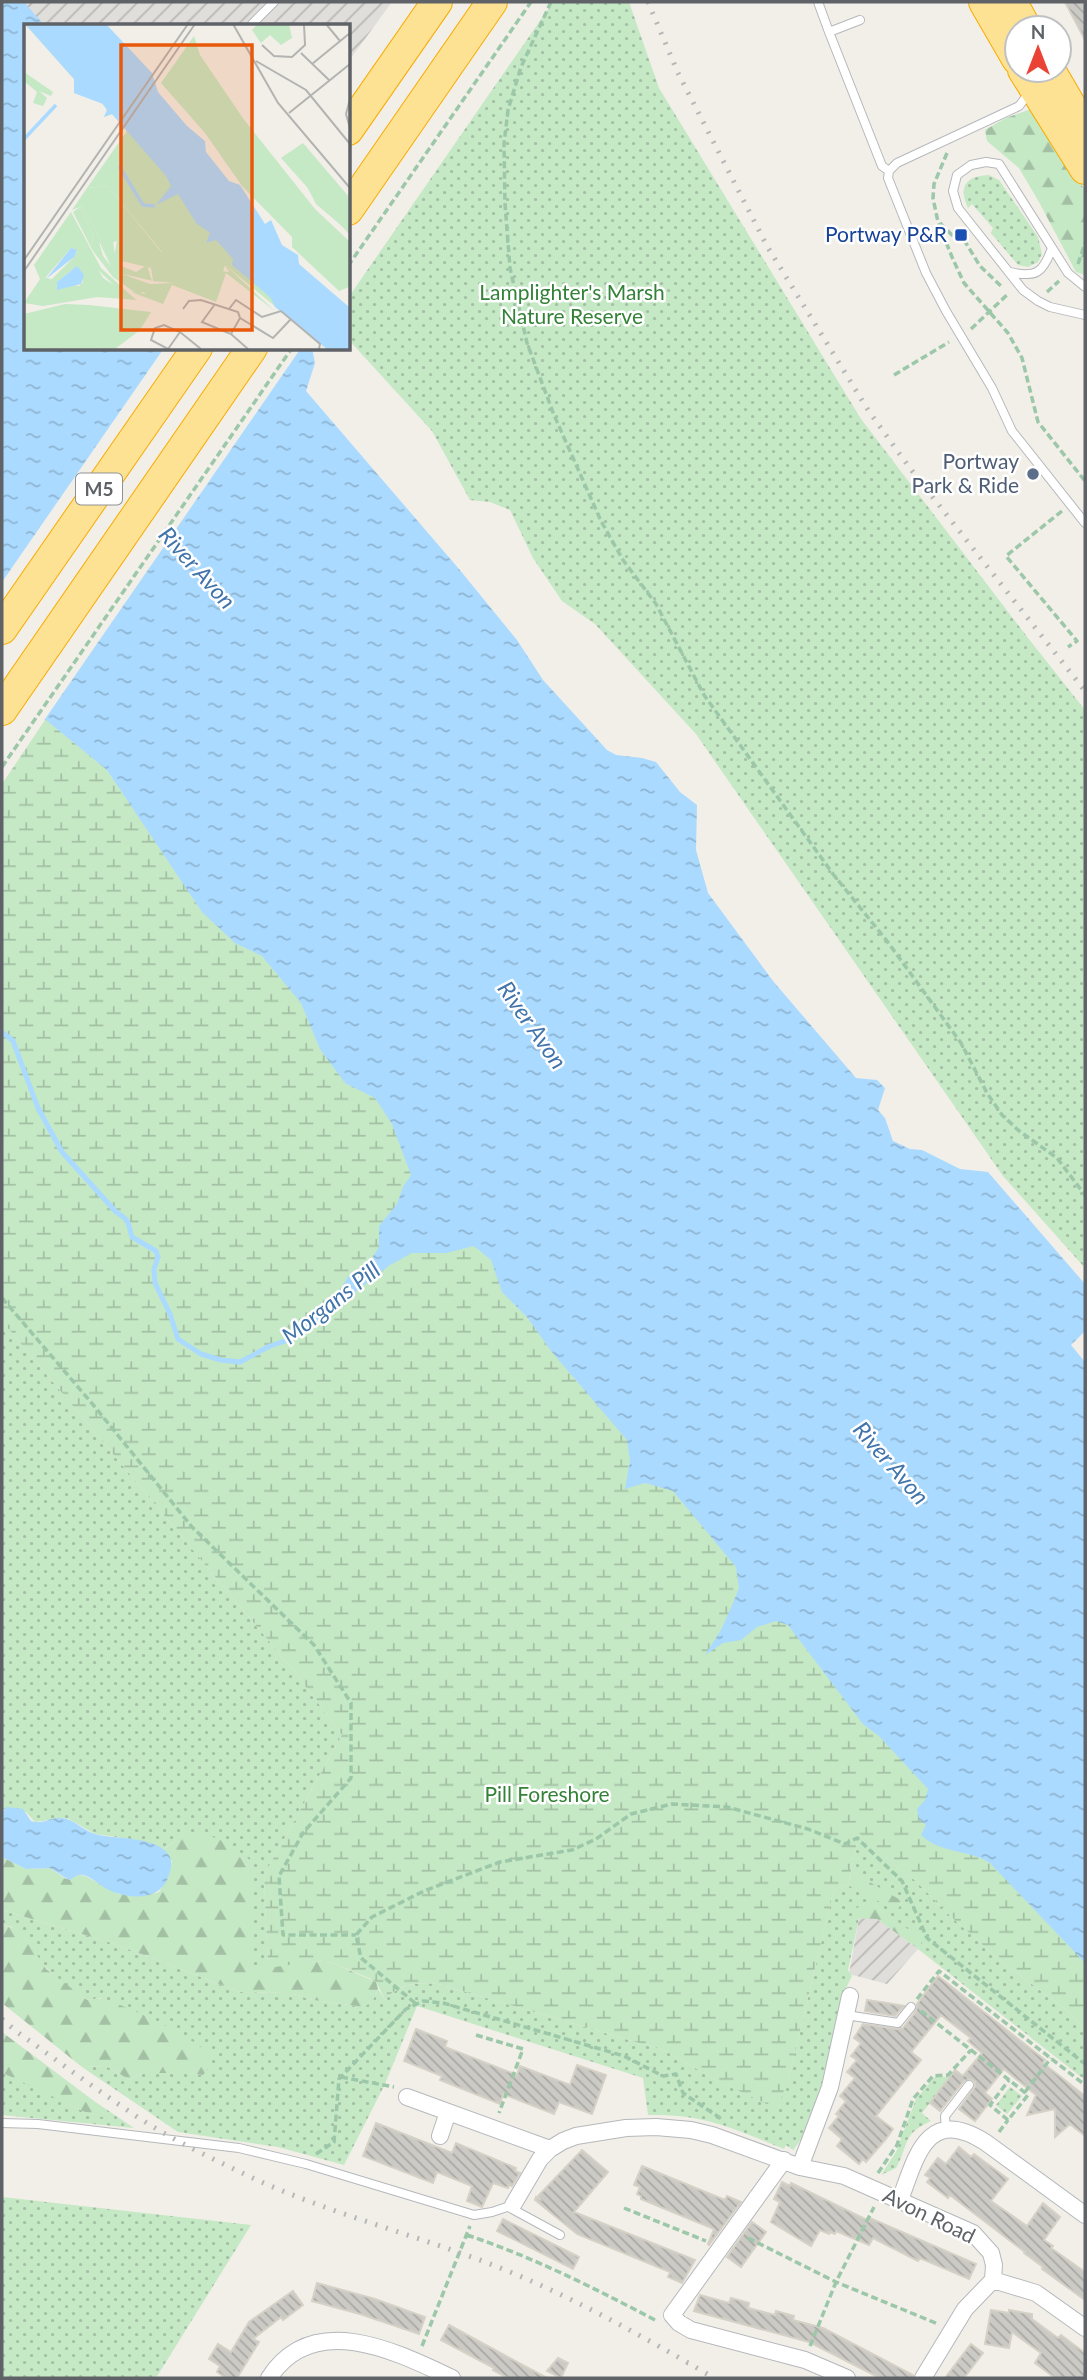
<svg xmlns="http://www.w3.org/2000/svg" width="1087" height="2380" font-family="Lato,sans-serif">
	<defs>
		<pattern id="industrial-furrows" width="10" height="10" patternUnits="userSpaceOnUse" patternTransform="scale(1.75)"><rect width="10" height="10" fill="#e0deda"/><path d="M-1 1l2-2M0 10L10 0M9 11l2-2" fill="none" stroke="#b9b8b5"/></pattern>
		<pattern id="green-dots" width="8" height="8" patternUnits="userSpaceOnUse" patternTransform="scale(1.75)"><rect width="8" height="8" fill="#c5e8c5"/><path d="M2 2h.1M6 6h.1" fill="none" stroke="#a3c0a4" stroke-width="1.8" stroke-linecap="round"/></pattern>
		<pattern id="forest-firs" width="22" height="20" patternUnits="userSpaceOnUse" patternTransform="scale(1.75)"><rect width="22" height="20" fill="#c5e8c5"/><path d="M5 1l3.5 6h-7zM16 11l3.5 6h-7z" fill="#a3c0a4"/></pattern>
		<pattern id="wetland-marsh" width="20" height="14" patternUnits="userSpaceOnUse" patternTransform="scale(1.75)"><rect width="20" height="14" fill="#c5e8c5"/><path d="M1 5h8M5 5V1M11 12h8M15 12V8" fill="none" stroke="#a3c0a4"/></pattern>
		<pattern id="water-ripples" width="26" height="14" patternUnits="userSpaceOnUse" patternTransform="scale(1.75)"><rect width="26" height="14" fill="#aadaff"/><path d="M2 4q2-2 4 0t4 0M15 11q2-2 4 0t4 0" fill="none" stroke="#8eb4d2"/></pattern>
		<pattern id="building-back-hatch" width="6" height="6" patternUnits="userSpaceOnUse" patternTransform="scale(1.75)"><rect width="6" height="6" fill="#cccac5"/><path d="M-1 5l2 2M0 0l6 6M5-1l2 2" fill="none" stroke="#a9a8a4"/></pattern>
	</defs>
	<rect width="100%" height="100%" fill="#f1efe8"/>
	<!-- industrial -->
	<path fill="url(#industrial-furrows)" d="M3,2H392L348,62V26H26Z
		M859,1918L877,1919L918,1949L887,1984L849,1974Z"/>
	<!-- green -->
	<path fill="url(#green-dots)" d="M553,2H629L659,88L861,419L1028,638L1085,710V1268L1003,1176L696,734L595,624L562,601L533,558L510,510L490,502L470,500L432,431L348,339V298Z
		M989,175L999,180L1038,237L1042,254L1038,262L1028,267L1018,265L991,233L993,228L972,204L968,208C958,186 966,176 989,175Z
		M2,1321L294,1671L342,1735L264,1875L268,1968L251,1969V1861C214,1840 202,1821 162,1850L137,1840L95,1834L69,1819L62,1818L35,1822L26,1812L4,1809L2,1812Z
		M859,1832L899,1869L916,1881L946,1912L998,1959L1068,2011L1085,2029V2080L918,1949L922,1940L874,1905L853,1918H859L848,1970L852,1976L843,1994L824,2082L803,2137L793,2150L786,2145L784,2149L782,2148C732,2128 704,2114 648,2115L643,2078L417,2006L385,2084L344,2165L278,2147L178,2132L82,2067L106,2066L130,2080L141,2073H187L203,2075L101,1998L87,2000C74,1990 59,1981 47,1969C29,1952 31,1928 2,1925V1910L115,1944L240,1992L290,1993L313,2000L364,2007L373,2000L378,1989L385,2000C399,1983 420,1982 439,1984L666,2051L716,2080L777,2108L789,2077L834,1889L848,1885L897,1910L902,1902L851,1871Z
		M2,2071L85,2112L114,2120L92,2105L94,2101L134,2128L2,2115Z
		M935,2077H950L922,2113L931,2121C901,2135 910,2143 896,2168L881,2175L896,2152L916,2099Z
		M1010,2087L1022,2096L1007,2114L996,2105Z
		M2,2197L251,2225L156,2378H2Z"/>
	<!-- forest -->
	<path fill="url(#forest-firs)" d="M1031,109L1054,134L1085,191V275L1076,272L1039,202L1019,168L987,141L985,130L1006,118Z
		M204,1834C223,1839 236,1849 251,1861V1969L317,1961L333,1963L376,1982L378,1989L373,2000L364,2007L313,2000L290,1993L240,1992L115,1944L2,1910V1857L26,1869L50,1868L66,1879L79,1875L85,1876L119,1894L148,1895L159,1892L168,1878L172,1861L162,1850L186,1835Z
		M851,1871L902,1901L897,1911L848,1885Z
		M874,1905L923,1940L918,1949L877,1919L853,1918L854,1908Z
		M2,1925L21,1930L46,1969L87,2000C93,1999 98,1998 103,1999C126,2005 201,2040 212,2058L211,2065L203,2075L187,2073H141L130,2080L106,2066L82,2067L2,2003Z
		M2,2032L94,2101L92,2105L116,2121L85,2112L5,2074L2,2071Z"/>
	<!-- wetland -->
	<path fill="url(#wetland-marsh)" d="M2,474L439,999L399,1255L460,1228L1085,1810V2029L1068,2011L998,1959L946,1912L916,1881L899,1869L859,1833L848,1885L834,1889L789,2077L777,2109L716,2080L666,2051L439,1984C420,1982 398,1983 385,2000L376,1982L369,1978L333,1963L317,1961L268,1968L264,1875L342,1735L294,1671L2,1321V784L45,720L7,674Z"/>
	<!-- water -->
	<path fill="url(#water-ripples)" d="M2,2H24L45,26H26V348H312L315,363L306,391L459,569L517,640L543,680L607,750L616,755L642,758L656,762L680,792L697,805L696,850L708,893L773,981L856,1078L877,1080L885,1088L878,1110L885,1118L893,1141L910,1149L922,1150L960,1169L988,1172L1085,1284V1331L1071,1345L1085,1362V1963L990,1863C969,1849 940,1854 921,1835L926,1825L919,1819L917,1809L925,1800L928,1789L879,1736L863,1724L788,1625L776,1621L757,1627L741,1640L723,1643L705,1655L721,1630L733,1603L739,1588L736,1567L673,1491L645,1483L625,1489L630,1461L627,1440L551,1351L527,1317L502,1292L491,1260L474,1246L446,1253H412L390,1265L293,1341L288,1340L315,1311L336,1297L349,1275L367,1266L379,1247V1226L397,1204L403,1187L411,1175L392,1124L375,1098L345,1083L320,1049L301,1003L262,956L235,943L202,912L107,770L46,720L2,669Z
		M7,1807L23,1809L31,1821L35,1822C45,1823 52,1817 61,1818C75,1819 82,1830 95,1834C114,1840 159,1835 170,1857C173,1864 170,1872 168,1878C159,1902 126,1899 107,1889C99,1885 92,1877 83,1875C77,1874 74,1878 69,1880L50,1868L26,1869L2,1857V1812Z"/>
	<!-- pier -->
	<path fill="#f1efe8" d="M164,348H301L43,722L2,674V582Z"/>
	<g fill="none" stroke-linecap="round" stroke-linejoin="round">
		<!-- stream -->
		<path stroke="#aadaff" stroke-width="5" d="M2,1032L13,1041L38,1108L62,1152L116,1212C132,1222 127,1222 132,1237L156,1251L158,1257L154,1269L155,1283L170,1314L178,1339L201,1354L221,1360L240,1362L270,1346L294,1338"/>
	</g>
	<!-- building -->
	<path fill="url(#building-back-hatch)" stroke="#d6d1c6" stroke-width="2" d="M1065,2H1085V40Z
		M938,1976L1045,2060L1043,2063L1085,2096V2136L1070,2124L1055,2137V2109L1027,2115L1036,2095L1004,2069L985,2093L992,2099L975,2121L959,2109L975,2087V2082L971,2079L964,2081L940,2111L930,2103L955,2070L963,2076L982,2053L968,2041L971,2038L941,2015L911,2052L921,2060L876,2116L893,2129L886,2139L866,2162L863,2159L859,2164L837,2146L842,2139L829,2128L839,2116L836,2114L846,2101L840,2096L855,2078L847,2072L857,2060L851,2056L861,2043L854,2038L863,2024L897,2029L903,2028L916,2011L917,2004Z
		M867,2000L887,2003L904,2006L895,2016L865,2011Z
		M416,2029L447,2041L445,2047L517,2075L520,2066L570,2085L577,2065L606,2075L592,2114L559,2102L554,2114L503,2094L500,2104L440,2080L442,2076L404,2061Z
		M376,2123L452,2153L456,2143L516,2168L515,2171L520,2173L512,2186L509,2185L508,2188L493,2183L482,2207L467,2201L472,2186L437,2172L433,2183L363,2156Z
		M959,2147L971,2157L974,2154L1008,2179L991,2201L1027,2226L1043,2203L1060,2217L1044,2240L1053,2246L1051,2248L1085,2272V2300L1042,2269L1043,2267L1024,2253L1025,2252L950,2195L948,2198L927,2182L930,2178L925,2175L938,2158L946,2164Z
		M582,2150L608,2172L574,2212L695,2260L682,2283L668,2277L670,2272L577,2234L535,2200L536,2197L540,2199L538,2196Z
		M642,2166L725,2200L727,2196L741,2202L709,2245L708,2244L714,2229L641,2199V2196L637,2194L640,2187L634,2185Z
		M782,2182L790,2186L791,2183L869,2221L870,2218L976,2264L969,2279L920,2258L918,2261L873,2238L869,2245L836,2231L835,2234L830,2232L829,2234L820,2230L811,2246L771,2222L780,2202L774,2199Z
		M503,2219L579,2257L573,2269L497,2231Z
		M752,2222L766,2232L741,2267L727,2257Z
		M317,2283L375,2299L425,2317L419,2334L360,2314L312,2301Z
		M293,2291L303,2305L283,2320L281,2317L253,2339L259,2342L237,2378H226L217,2372L220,2366L209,2359L218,2344L231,2352L249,2322Z
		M700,2295L729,2303L731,2298L749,2303L748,2308L775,2315L776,2311L794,2316L793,2320L823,2328L913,2375V2378H880L809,2342L694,2311Z
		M991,2310L1009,2313V2310L1032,2314V2319L1058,2338L1061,2335L1085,2353V2378H1055L1035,2363L1041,2353L1012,2332L1009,2348L985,2344Z
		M449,2325L493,2349L547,2378H508L493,2370L494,2368L441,2340Z
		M971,2344L983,2353L964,2378H945Z
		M558,2358L568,2363L561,2378L547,2371Z"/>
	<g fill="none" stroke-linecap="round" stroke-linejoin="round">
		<defs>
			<path id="lane" d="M818,2L829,32
				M860,20L829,32L882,166L889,171
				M252,24L274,2
				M1030,92L1019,106L897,163L889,171L888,178L926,273L946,311L992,388L1012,431L1085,523
				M1010,272C1036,278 1043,273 1052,248
				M1085,287L1068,273L999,164L986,162L971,165L957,175L953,191L958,208L1023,290L1038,301L1050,307L1085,315
				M846,2015L898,2023L911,2007
				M2,2123L38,2124L239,2148L306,2164L474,2215L492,2212L513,2205L514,2210L560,2235
				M946,2131L945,2116L969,2085"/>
			<path id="street" d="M407,2097L550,2149
				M440,2136L448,2112
				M784,2160L672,2315L679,2323L691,2330L805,2360L847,2378
				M800,2167L830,2087L850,1996
				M900,2200C916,2157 927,2105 985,2142L1085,2215
				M513,2205L540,2159L550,2149L563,2141L576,2136L626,2128L656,2127L691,2130L712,2135L800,2167L844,2176L973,2233L991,2253L994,2265L993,2280L965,2309L923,2378
				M993,2280L1036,2293L1085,2328
				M269,2378C313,2310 395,2351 452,2378"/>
			<path id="highway" d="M984,2L1017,59
				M1012,2L1026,28
				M1023,70L1085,169
				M1050,70L1085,130
				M348,130L437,2
				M348,210L492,2
				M2,629L197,348
				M2,710L252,348"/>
		</defs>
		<!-- lane casing -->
		<use href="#lane" stroke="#b5b8bc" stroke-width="10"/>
		<!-- street casing -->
		<use href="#street" stroke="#b5b8bc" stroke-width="18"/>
		<!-- highway casing -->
		<use href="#highway" stroke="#f9ab00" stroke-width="32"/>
		<!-- path -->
		<path stroke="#9cc7a9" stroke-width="3.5" stroke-dasharray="7 3.5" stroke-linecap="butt" d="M551,2L521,67L508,110L504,144L505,204L510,268L527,343L554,415L601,521L623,560L656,604L704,695L833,874L887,941L961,1043L987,1093L1002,1115L1018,1130L1057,1158L1085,1195
			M947,153L934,184L933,198L938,222L952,257L964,283L1008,333L1022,358L1038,422L1085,481
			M940,223L952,235H961L980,266L1003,288
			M1078,264L1085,243
			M348,266L531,2
			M1047,292L1059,281
			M971,329L1009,293
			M894,375L949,342
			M1062,511L1006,556L1077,641L1068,647
			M2,767L292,348
			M2,1298L95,1407L192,1527L314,1645L351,1703V1778L303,1833L279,1876L283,1935H356
			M917,1999L939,1971L1085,2085
			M415,2003L361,1958L356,1935L372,1917L424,1891L500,1862L572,1850L596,1839L631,1814L672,1804L727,1807L808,1829L845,1844L857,1838L902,1881L927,1938L1085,2064
			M921,2011C957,2039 993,2067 1028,2095L1008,2120L990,2105L1009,2080
			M476,2035L523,2049L499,2113
			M341,2077L394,2087
			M1025,2092L1051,2058
			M999,2132L1008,2120
			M316,2154L334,2142L339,2079L406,2009L423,2001L443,2003L624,2056L663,2076L676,2074L683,2093L723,2120
			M878,2173L897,2145L913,2099L933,2076L948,2075L971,2050
			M624,2208L706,2241
			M467,2235C533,2257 596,2289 657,2321
			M748,2238L836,2282L938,2324
			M422,2346L470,2226
			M810,2346L836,2282L874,2207"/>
		<!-- lane -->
		<use href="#lane" stroke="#fff" stroke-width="8"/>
		<!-- street -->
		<use href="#street" stroke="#fff" stroke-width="16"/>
		<!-- highway -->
		<use href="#highway" stroke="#fde293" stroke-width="30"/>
		<!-- rail -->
		<path stroke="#b6b7b8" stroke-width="5" stroke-dasharray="2 9" stroke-linecap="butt" d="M648,2L678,73L767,246L868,410L909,467L1085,691
			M2,2019L17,2032C58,2061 98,2091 139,2118C176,2142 217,2161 257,2180C328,2212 404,2232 477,2259C561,2290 637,2333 714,2378"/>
	</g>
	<!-- markers -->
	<rect fill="#1a4fb4" stroke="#fff" stroke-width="2.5" x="954" y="228" width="14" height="14" rx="3.5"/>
	<circle fill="#5c6f8a" stroke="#fff" stroke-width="2.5" cx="1033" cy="474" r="7"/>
	<g text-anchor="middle" stroke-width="5" stroke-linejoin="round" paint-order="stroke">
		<!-- shield labels -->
		<rect fill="#fff" stroke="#8f9295" stroke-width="2" x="76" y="473.5" width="46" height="31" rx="5"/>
		<g font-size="19" font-weight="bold" fill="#5f6368">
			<text x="99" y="496">M5</text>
		</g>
		<!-- transit labels -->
		<g font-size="21" fill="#164399" stroke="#fff" text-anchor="end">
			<text x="947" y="242">Portway P&amp;R</text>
		</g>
		<!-- park labels -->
		<g font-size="21" fill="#348238" stroke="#fff">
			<text x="572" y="300">Lamplighter's Marsh<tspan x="572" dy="24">Nature Reserve</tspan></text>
			<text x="547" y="1802">Pill Foreshore</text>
		</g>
		<!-- service labels -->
		<g font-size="21" fill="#4e5e75" stroke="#fff" text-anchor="end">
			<text x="1019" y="469">Portway<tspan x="1019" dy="24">Park &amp; Ride</tspan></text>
		</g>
		<!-- street labels -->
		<g font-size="21" fill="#5f6368" stroke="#fff">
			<text transform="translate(929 2216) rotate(26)" y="7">Avon Road</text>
		</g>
		<!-- water labels -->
		<g font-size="23" font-style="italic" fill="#4174aa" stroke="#fff">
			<text transform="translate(197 568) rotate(48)" y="8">River Avon</text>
			<text transform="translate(532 1025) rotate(55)" y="8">River Avon</text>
			<text transform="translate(331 1303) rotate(-38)" y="8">Morgans Pill</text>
			<text transform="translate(891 1463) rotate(49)" y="8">River Avon</text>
		</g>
	</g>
	<!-- overview -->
	<g transform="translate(24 24)">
		<rect width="326" height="326" fill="#f1efe8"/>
		<path d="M234,0H265L268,14L257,21L246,11L237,19L228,6ZM170,12L176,31L221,97L291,185L325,217V263L315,267L268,223V213L218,162L181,109L137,59ZM0,48L29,68L27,72L15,67L23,74L19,82L9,79L13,68L0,57ZM279,119L325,173V210L257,134ZM84,162L138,229L129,245V257L127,244L98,237L94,242L89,237L93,217L81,221L60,178L57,181L75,213L90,247L126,260L150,259L192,270L197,247L205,248L200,240L251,287L202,249L192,278L148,261L139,280L107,268L122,270L89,247L76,219L67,220L70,214L56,183L48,186L63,164ZM44,192L79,254L113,276L73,273L19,282L0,279L16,255L10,241ZM47,224L53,227L49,234L28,255L21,254ZM53,242L59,258L55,262L33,258ZM41,280L65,281L127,288L116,306L91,325H0V290Z" fill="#c5e8c5" fill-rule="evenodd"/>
		<path d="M282,124L276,142L290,148L307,180L313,179L325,191V208L292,180L274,145L267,141L269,129ZM60,177L81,220L89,217L92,240L112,248L123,241L128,257L142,260L90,248L123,267L113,270L89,253L69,227L49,188L56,183L70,214L67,220L75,218L79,232L89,245L75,213L57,181ZM47,188L77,244L111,275L98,269L66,238L44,192Z" fill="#c5e8c5"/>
		<path d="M1,0H23L141,132L149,169L161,166L294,299L303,325L201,241L191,274L150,259L129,257V245L138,228L84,162L63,164L103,107L88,90L80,93L83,86L76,77L50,69V55Z" fill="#c5e8c5"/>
		<path d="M1,0H82L128,49L134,68L163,102L181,117L182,128L205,157L216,161L241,200L247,196L258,221L274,231L275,240L325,283V325H303L251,283L247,274L208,241L209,235L192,216L182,219L186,209L172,199L154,170L132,181L147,162L142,152L88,90L80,93L83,86L79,80L50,69V55ZM47,224L53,226L50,233L22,255ZM53,242L60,251L57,260L33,266V258Z" fill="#aadaff"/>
		<path fill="none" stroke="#aadaff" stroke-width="3.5" d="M0,115L32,81M95,142L119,181L131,182"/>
		<path fill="none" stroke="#b3b3b1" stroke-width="2" d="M209,0L254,79L326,164M302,0L316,17M238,21L250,32L268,33L281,21L280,0M277,29L305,56M232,37L282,66L326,120M288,40L326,9M326,75L322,90L326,104M265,89L326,40M0,236L164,0M0,247L171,0M191,280L178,298L207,310L224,325M159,285L165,277L177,276L214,288L216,294L207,310M205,285L212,276L238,293L257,287L296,320L295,325M216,294L249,314L267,295M156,308L144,325L127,316L131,304L140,301L156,308L177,325"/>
		<path fill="#e8590c" fill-opacity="0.15" stroke="#e8590c" stroke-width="3.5" d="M97,21H228V306H97Z"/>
		<rect width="326" height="326" fill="none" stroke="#5f6368" stroke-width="3.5"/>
	</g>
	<!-- border -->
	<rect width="1087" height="2380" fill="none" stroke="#5f6368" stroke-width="7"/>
	<!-- north arrow -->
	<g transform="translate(1038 49)"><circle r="33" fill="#ffffff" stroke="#bfc1c3" stroke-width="2"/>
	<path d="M0-5L12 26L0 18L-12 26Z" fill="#ea4335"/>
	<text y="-10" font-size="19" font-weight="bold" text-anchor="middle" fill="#5f6368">N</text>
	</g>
</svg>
